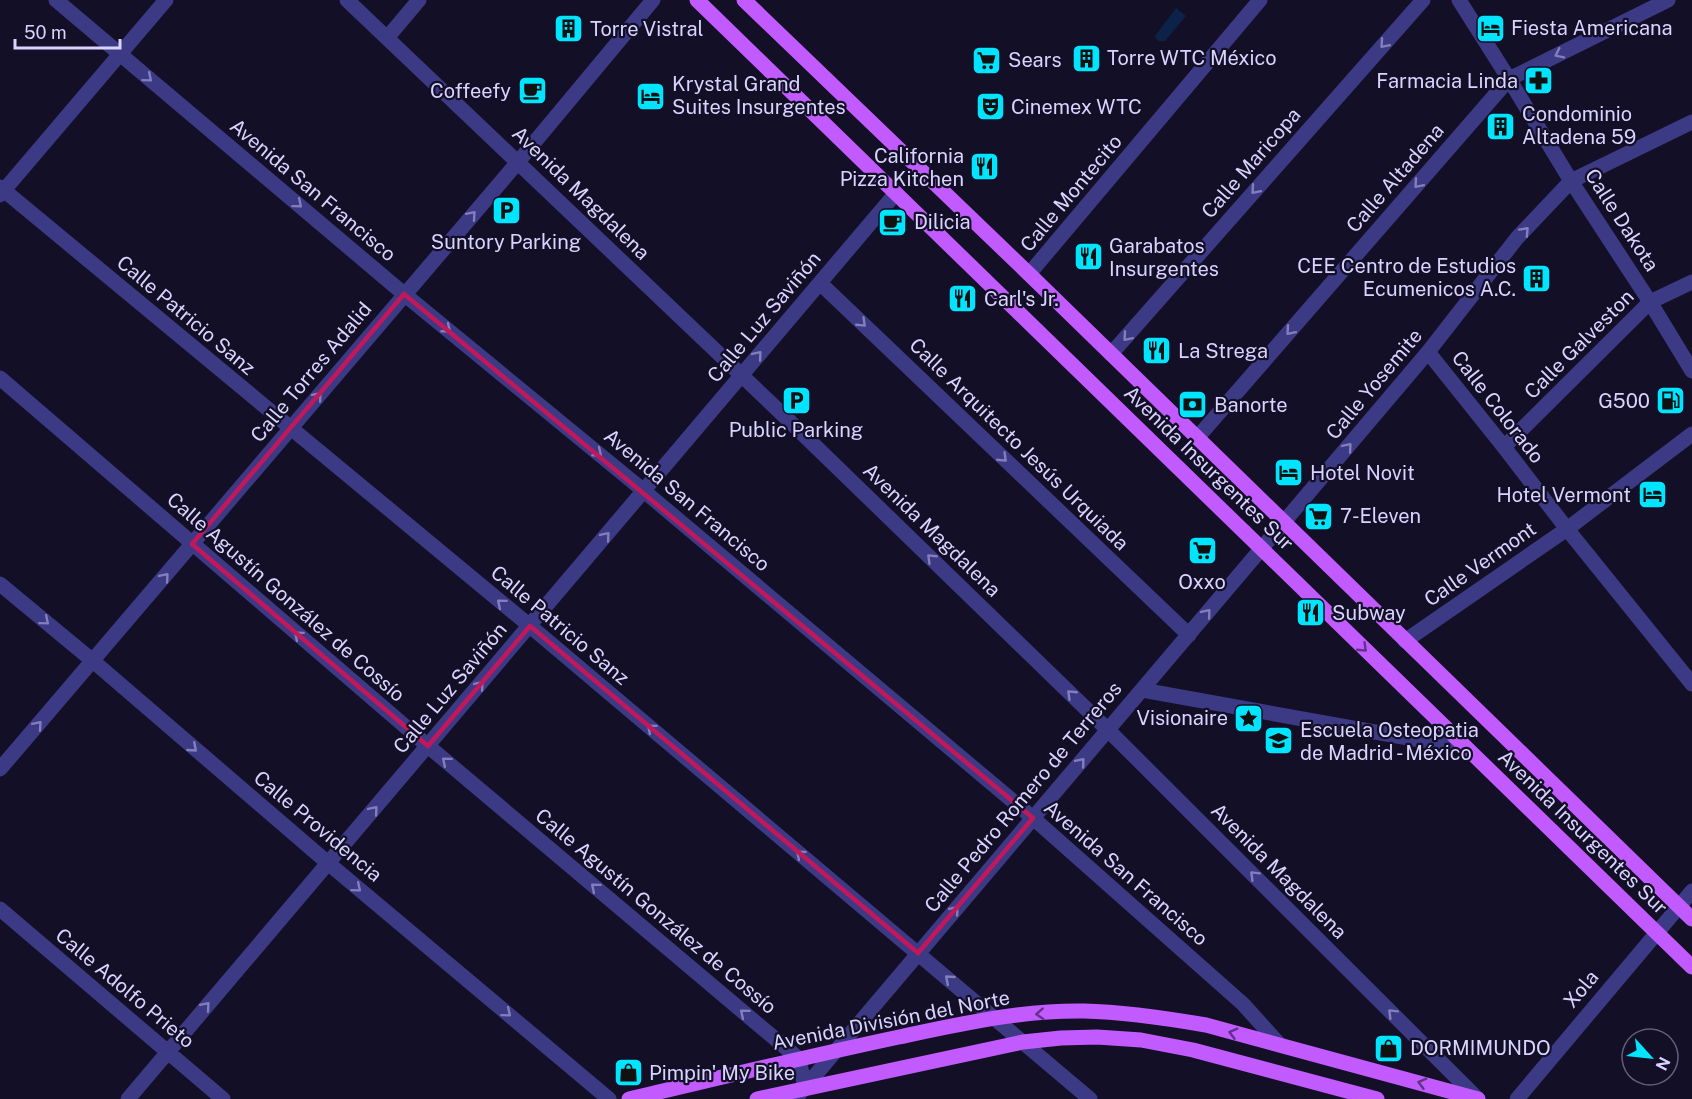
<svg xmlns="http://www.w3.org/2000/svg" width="1692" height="1099" font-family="'Public Sans',sans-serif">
	<rect width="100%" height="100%" fill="#130f26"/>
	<!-- water -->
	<path fill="#0c2248" d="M1176,8L1186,16L1165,41C1159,42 1157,41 1155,36Z"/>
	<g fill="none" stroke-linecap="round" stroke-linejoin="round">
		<!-- minor -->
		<path stroke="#3d3a85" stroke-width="15" d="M56,0L404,294L644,491L1033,818L1243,1004L1280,1045
			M347,0L778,410L1108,730L1478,1099
			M1459,0L1509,79L1571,181L1650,302L1692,371
			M387,38L419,0
			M0,187L530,626L1090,1099
			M0,195L166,0
			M1029,274L1260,0
			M820,283L1189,635
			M1428,352L1504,447L1567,529L1692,684
			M1111,354L1423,0
			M0,378L428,746L799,1059L805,1088
			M1197,438L1509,79L1668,0
			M1504,447L1650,302L1692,282
			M0,584L93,661L328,863L609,1099
			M1405,641L1567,529L1692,434
			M1142,690L1414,739L1464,746
			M0,769L518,162L653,0
			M0,909L223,1099
			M128,1099L896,193
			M795,1099L1428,352L1517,238L1571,181L1692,122
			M1517,1099L1692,891"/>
		<!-- major -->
		<path stroke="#c25bff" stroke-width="15" d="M697,0L1692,967
			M744,0L1029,274L1692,919
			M629,1099C719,1078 809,1056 899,1037C960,1024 1021,1010 1084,1011C1125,1012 1165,1018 1206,1025L1478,1099
			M757,1099L1023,1042L1061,1038L1097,1037L1141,1040L1193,1050L1377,1099"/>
	</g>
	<!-- one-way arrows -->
	<defs><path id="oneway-chevron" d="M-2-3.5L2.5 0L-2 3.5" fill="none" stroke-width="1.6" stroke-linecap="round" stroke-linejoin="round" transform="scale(1.5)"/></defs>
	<g stroke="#837fbc">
		<use href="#oneway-chevron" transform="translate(1384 44) rotate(131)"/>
		<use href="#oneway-chevron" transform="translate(1559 54) rotate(154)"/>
		<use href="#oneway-chevron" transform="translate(148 78) rotate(40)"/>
		<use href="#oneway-chevron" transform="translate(1418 184) rotate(131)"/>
		<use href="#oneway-chevron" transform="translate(1255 190) rotate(131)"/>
		<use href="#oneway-chevron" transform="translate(298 204) rotate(40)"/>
		<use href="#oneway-chevron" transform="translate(472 215) rotate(-49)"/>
		<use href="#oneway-chevron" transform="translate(1525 231) rotate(-47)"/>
		<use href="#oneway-chevron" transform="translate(862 323) rotate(44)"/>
		<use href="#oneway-chevron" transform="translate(447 329) rotate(39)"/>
		<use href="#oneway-chevron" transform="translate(1290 331) rotate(131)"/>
		<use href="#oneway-chevron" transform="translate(1127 337) rotate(131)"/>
		<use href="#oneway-chevron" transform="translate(758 355) rotate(-50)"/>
		<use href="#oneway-chevron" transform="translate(318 396) rotate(-50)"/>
		<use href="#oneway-chevron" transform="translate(1348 447) rotate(-50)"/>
		<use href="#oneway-chevron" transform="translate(598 453) rotate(39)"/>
		<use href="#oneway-chevron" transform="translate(1003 458) rotate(44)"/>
		<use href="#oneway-chevron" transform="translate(606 536) rotate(-50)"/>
		<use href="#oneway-chevron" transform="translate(931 558) rotate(-136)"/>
		<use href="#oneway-chevron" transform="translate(165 577) rotate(-50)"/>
		<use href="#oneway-chevron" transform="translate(501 603) rotate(-140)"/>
		<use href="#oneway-chevron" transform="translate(1207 613) rotate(-50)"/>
		<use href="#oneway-chevron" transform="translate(45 621) rotate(40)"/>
		<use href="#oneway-chevron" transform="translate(298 635) rotate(-140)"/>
		<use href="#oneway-chevron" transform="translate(480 685) rotate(-50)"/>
		<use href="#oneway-chevron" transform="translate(1071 694) rotate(-136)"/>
		<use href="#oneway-chevron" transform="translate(38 725) rotate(-49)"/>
		<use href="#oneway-chevron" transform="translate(651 728) rotate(-140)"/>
		<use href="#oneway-chevron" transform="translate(193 748) rotate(41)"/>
		<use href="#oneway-chevron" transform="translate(446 761) rotate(-140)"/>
		<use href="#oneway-chevron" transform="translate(1081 762) rotate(-50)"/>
		<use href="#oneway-chevron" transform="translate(374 810) rotate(-50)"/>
		<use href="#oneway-chevron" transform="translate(800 854) rotate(-140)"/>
		<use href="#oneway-chevron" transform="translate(1254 875) rotate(-135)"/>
		<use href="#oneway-chevron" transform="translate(595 887) rotate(-140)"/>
		<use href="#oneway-chevron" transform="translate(357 888) rotate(40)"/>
		<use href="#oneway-chevron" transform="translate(955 910) rotate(-50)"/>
		<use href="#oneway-chevron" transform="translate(949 979) rotate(-139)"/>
		<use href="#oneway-chevron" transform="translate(206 1006) rotate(-49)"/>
		<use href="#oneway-chevron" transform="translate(507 1013) rotate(40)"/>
		<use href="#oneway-chevron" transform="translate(744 1013) rotate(-140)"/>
		<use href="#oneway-chevron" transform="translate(1392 1013) rotate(-135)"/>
	</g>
	<g stroke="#623188">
		<use href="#oneway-chevron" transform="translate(1363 648) rotate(44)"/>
		<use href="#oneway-chevron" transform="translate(1040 1014) rotate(176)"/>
		<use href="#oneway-chevron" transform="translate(1233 1033) rotate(-165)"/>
		<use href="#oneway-chevron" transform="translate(1422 1083) rotate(-165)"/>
	</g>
	<!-- marked area -->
	<path fill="none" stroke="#c2185b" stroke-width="4.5" stroke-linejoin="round" d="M404,294L1033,818L918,953L530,626L428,746L192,544Z"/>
	<!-- icons -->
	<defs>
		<symbol id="hotel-square" viewBox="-11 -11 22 22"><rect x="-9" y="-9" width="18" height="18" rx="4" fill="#00e5ff" stroke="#130f26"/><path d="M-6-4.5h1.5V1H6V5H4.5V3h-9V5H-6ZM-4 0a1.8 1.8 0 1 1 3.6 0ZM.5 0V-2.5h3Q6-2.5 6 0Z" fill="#111"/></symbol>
		<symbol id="building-square" viewBox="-11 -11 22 22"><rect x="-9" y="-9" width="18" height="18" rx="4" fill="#00e5ff" stroke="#130f26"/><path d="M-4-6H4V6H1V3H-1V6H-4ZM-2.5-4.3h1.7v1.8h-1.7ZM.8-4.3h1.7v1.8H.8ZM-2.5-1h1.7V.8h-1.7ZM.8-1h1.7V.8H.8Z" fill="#111"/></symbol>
		<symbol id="supermarket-square" viewBox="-11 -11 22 22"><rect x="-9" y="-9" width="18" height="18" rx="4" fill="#00e5ff" stroke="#130f26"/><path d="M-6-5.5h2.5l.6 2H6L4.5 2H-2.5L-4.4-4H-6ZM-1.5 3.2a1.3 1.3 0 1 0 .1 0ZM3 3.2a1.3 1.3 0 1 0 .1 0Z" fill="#111"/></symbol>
		<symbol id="pharmacy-square" viewBox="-11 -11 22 22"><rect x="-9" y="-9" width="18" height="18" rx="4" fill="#00e5ff" stroke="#130f26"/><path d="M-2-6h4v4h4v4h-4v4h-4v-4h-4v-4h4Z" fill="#111"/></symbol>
		<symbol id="cafe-square" viewBox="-11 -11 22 22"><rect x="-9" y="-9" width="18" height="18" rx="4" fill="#00e5ff" stroke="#130f26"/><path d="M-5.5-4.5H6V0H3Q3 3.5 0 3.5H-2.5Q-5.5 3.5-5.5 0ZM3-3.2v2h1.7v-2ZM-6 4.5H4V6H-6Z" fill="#111"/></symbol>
		<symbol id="theatre-square" viewBox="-11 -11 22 22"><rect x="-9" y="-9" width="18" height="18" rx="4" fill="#00e5ff" stroke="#130f26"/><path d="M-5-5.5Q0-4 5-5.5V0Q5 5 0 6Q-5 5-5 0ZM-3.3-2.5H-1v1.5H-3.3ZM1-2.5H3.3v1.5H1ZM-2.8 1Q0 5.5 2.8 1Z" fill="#111"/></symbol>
		<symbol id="restaurant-square" viewBox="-11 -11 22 22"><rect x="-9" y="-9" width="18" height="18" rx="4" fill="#00e5ff" stroke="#130f26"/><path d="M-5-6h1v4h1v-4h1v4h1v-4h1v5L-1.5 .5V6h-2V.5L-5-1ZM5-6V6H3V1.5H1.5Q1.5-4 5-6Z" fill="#111"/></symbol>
		<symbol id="parking-square" viewBox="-11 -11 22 22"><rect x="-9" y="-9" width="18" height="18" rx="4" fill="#00e5ff" stroke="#130f26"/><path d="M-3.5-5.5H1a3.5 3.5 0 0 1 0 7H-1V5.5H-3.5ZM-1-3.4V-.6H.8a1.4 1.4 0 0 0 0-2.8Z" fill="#111"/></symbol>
		<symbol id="fuel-square" viewBox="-11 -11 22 22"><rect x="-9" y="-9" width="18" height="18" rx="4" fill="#00e5ff" stroke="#130f26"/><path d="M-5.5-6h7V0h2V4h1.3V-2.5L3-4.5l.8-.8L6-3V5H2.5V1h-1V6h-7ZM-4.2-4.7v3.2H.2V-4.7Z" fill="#111"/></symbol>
		<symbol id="bank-square" viewBox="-11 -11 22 22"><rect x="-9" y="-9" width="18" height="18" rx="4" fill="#00e5ff" stroke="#130f26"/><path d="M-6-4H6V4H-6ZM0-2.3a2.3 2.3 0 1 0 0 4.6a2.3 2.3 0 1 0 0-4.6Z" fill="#111"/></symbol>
		<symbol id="sight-square" viewBox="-11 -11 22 22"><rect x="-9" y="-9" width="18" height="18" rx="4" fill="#00e5ff" stroke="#130f26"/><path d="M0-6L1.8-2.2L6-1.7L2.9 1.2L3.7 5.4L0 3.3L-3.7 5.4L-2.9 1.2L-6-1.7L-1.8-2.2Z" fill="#111"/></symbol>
		<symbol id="school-square" viewBox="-11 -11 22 22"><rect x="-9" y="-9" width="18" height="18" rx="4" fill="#00e5ff" stroke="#130f26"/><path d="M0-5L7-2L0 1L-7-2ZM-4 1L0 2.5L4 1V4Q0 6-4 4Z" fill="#111"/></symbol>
		<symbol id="shop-square" viewBox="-11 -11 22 22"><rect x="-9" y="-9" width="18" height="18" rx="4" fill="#00e5ff" stroke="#130f26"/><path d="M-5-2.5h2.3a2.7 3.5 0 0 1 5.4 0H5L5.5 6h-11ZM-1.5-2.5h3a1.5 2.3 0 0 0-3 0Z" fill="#111"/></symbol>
	</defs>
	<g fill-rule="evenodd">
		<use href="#hotel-square" x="1474" y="12" width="33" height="33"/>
		<use href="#building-square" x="552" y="12" width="33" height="33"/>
		<use href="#building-square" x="1070" y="42" width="33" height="33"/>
		<use href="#supermarket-square" x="970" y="44" width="33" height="33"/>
		<use href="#pharmacy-square" x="1522" y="64" width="33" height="33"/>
		<use href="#cafe-square" x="516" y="74" width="33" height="33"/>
		<use href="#hotel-square" x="634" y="80" width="33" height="33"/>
		<use href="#theatre-square" x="974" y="90" width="33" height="33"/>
		<use href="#building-square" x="1484" y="110" width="33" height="33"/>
		<use href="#restaurant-square" x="968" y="150" width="33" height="33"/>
		<use href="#parking-square" x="490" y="194" width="33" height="33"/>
		<use href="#cafe-square" x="876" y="206" width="33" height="33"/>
		<use href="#restaurant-square" x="1072" y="240" width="33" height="33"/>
		<use href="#building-square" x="1520" y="262" width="33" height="33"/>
		<use href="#restaurant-square" x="946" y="282" width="33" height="33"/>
		<use href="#restaurant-square" x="1140" y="334" width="33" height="33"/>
		<use href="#parking-square" x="780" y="384" width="33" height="33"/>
		<use href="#fuel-square" x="1654" y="384" width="33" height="33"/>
		<use href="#bank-square" x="1176" y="388" width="33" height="33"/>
		<use href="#hotel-square" x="1272" y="456" width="33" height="33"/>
		<use href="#hotel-square" x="1636" y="478" width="33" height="33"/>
		<use href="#supermarket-square" x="1302" y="500" width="33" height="33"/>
		<use href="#supermarket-square" x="1186" y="534" width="33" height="33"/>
		<use href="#restaurant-square" x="1294" y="596" width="33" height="33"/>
		<use href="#sight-square" x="1232" y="702" width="33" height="33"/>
		<use href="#school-square" x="1262" y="724" width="33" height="33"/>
		<use href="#shop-square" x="1372" y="1032" width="33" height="33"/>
		<use href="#shop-square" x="612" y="1056" width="33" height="33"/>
	</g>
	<g text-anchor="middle" stroke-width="4.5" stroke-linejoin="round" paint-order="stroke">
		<!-- poi labels -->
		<g font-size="20" fill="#d9d4ff" stroke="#130f26" text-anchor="start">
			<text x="1511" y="35">Fiesta Americana</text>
			<text x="590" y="36">Torre Vistral</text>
			<text x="1107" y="65">Torre WTC México</text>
			<text x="1008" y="67">Sears</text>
			<text x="1518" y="88" text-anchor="end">Farmacia Linda</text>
			<text x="672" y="91">Krystal Grand<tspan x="672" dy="23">Suites Insurgentes</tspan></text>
			<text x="511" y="98" text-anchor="end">Coffeefy</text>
			<text x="1011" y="114">Cinemex WTC</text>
			<text x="1522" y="121">Condominio<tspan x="1522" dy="23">Altadena 59</tspan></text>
			<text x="964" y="163" text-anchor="end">California<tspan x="964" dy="23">Pizza Kitchen</tspan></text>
			<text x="914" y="229">Dilicia</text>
			<text x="506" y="249" text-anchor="middle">Suntory Parking</text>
			<text x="1109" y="253">Garabatos<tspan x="1109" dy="23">Insurgentes</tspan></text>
			<text x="1516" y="273" text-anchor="end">CEE Centro de Estudios<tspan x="1516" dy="23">Ecumenicos A.C.</tspan></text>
			<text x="984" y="306">Carl's Jr.</text>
			<text x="1178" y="358">La Strega</text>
			<text x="1650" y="408" text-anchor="end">G500</text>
			<text x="1214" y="412">Banorte</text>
			<text x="796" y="437" text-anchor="middle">Public Parking</text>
			<text x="1310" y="480">Hotel Novit</text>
			<text x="1631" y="502" text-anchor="end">Hotel Vermont</text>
			<text x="1340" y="523">7-Eleven</text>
			<text x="1202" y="589" text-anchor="middle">Oxxo</text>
			<text x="1332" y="620">Subway</text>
			<text x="1228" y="725" text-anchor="end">Visionaire</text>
			<text x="1300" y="737">Escuela Osteopatia<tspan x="1300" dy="23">de Madrid - México</tspan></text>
			<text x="1410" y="1055">DORMIMUNDO</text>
			<text x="649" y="1080">Pimpin' My Bike</text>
		</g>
		<!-- street labels -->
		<g font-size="20" fill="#d9d4ff" stroke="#130f26">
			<text transform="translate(1251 163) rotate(-49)" y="7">Calle Maricopa</text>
			<text transform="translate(1395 178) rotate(-49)" y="7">Calle Altadena</text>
			<text transform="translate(313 190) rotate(40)" y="7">Avenida San Francisco</text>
			<text transform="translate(581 193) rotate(44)" y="7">Avenida Magdalena</text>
			<text transform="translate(1071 193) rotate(-50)" y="7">Calle Montecito</text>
			<text transform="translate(1622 220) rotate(57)" y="7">Calle Dakota</text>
			<text transform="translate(186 315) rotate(40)" y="7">Calle Patricio Sanz</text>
			<text transform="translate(764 317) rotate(-50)" y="7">Calle Luz Saviñón</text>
			<text transform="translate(1579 344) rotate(-45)" y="7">Calle Galveston</text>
			<text transform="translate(311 372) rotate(-50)" y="7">Calle Torres Adalid</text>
			<text transform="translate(1374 384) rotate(-50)" y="7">Calle Yosemite</text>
			<text transform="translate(1498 407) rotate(52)" y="7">Calle Colorado</text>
			<text transform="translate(1019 444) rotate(44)" y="7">Calle Arquitecto Jesús Urquiada</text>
			<text transform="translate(1209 468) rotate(44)" y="7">Avenida Insurgentes Sur</text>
			<text transform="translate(687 500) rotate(40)" y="7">Avenida San Francisco</text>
			<text transform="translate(932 530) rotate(44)" y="7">Avenida Magdalena</text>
			<text transform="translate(1480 564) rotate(-35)" y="7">Calle Vermont</text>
			<text transform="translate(286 597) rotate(41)" y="7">Calle Agustín González de Cossío</text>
			<text transform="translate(560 625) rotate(40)" y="7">Calle Patricio Sanz</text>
			<text transform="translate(450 688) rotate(-50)" y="7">Calle Luz Saviñón</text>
			<text transform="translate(1023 797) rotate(-50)" y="7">Calle Pedro Romero de Terreros</text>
			<text transform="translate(318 826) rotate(40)" y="7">Calle Providencia</text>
			<text transform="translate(1583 832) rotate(44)" y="7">Avenida Insurgentes Sur</text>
			<text transform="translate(1279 871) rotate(45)" y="7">Avenida Magdalena</text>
			<text transform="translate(1126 873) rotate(41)" y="7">Avenida San Francisco</text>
			<text transform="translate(656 911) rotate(40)" y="7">Calle Agustín González de Cossío</text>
			<text transform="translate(125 988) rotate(40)" y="7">Calle Adolfo Prieto</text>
			<text transform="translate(1581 989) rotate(-50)" y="7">Xola</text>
			<text transform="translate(891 1020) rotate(-11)" y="7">Avenida División del Norte</text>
		</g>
	</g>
	<!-- north arrow -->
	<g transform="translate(1650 1057) rotate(117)"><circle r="28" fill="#130f26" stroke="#625e7d" stroke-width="1.5"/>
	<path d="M0-4.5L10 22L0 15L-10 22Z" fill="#00e5ff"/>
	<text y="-9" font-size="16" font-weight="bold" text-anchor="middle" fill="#d9d4ff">N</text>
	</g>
	<!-- scale -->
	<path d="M15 39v9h105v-9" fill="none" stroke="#d9d4ff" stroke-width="3"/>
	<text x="24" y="39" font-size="18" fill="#d9d4ff" stroke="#130f26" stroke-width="4.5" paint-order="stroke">50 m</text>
</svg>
